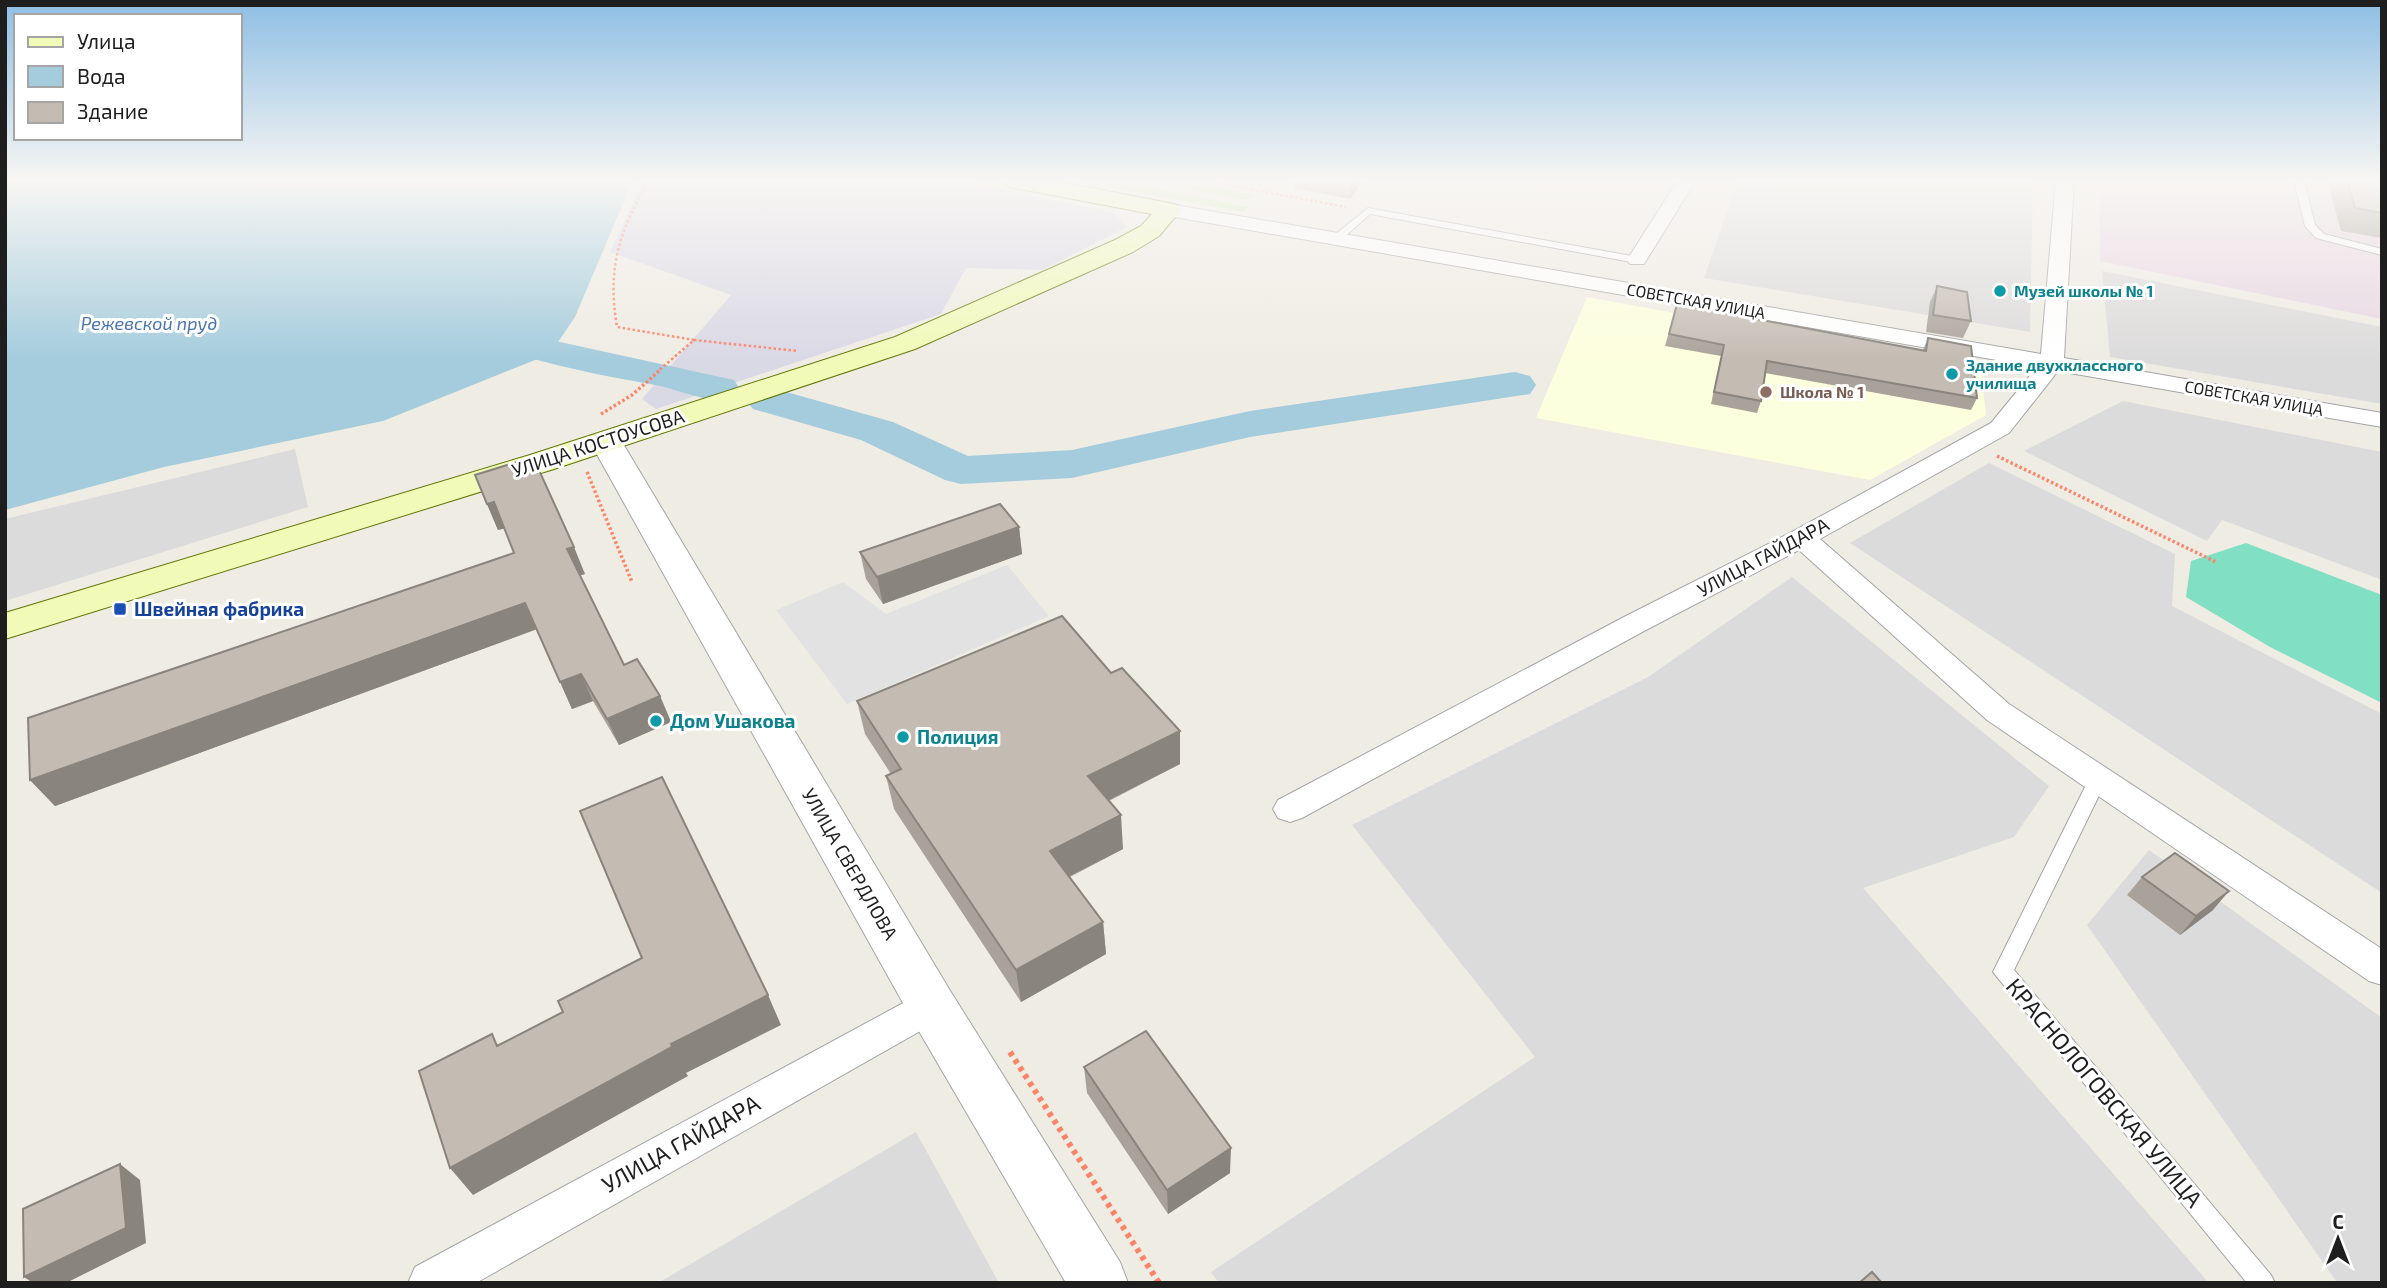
<svg xmlns="http://www.w3.org/2000/svg" width="2387" height="1288" font-family="'Exo 2',sans-serif">
	<rect width="100%" height="100%" fill="#efece4"/>
	<!-- residential -->
	<path fill="#dcdbdb" d="M1738,180H2033L2030,332L1704,278Z
		M2102,271L2382,327V404L2110,357Z
		M2123,401L2382,452V580L2222,520L2207,541L2024,451Z
		M295,449L308,507L5,601V519Z
		M1989,463L2175,554L2172,606L2382,714V893L1850,543Z
		M1792,577L2049,786L2014,837L1863,888L2209,1283H1219L1211,1272L1535,1057L1352,825L1648,677Z
		M2149,850L2382,1018V1283L2336,1281L2087,925Z
		M916,1132L999,1283H658Z"/>
	<!-- industrial -->
	<path fill="#e8d6e3" d="M2099,180H2382V319L2100,261Z"/>
	<!-- education -->
	<path fill="#fcffdd" d="M1587,297L1981,369L1986,415L1870,480L1536,418Z"/>
	<!-- grass -->
	<path fill="#c4eaa9" d="M1070,180H1111L1250,207L1243,212Z
		M1138,180H1174L1254,195L1247,200Z"/>
	<!-- pitch -->
	<path fill="#81dfc3" d="M2246,543L2382,595V703L2270,647L2186,597L2191,561Z"/>
	<!-- parking -->
	<path fill="#e2e2e2" d="M1007,565L1049,616L847,704L776,610L843,582L886,614Z"/>
	<!-- plaza -->
	<path fill="#d9d8e5" d="M643,180H958L1114,213L1127,227L1042,270L966,268L941,314L656,409L642,399L731,295L610,252Z"/>
	<!-- water -->
	<path fill="#a4ccdd" d="M5,180H633L575,317L550,354L383,421L164,467L5,510Z"/>
	<g fill="none" stroke-linecap="round" stroke-linejoin="round">
		<!-- river -->
		<path fill="#a4ccdd" fill-rule="evenodd" d="M481,318L560,342L734,380L740,389L734,398C705,405 678,388 650,384C588,374 527,359 467,339L461,330L467,321Z
			M1515,372L1530,376L1536,385L1530,394L1250,437L1072,478L961,484L945,480L861,440L753,409L746,400L753,391L768,387L783,391L893,422L968,456L1072,450L1250,411Z"/>
		<defs>
			<path id="service" d="M2294,180H2304L2315,225L2324,234L2382,249V255L2316,238L2305,226Z
				M1368,208L1637,257L1642,260L1637,263L1370,214L1340,241H1332V237Z
				M2098,772L2104,774L2107,779L2014,970L2271,1275L2275,1283H2247L1993,972L2089,779L2092,774Z"/>
			<path id="minor" d="M1678,180H1696L1644,264H1630L1627,260Z
				M2056,180H2074L2064,358L2382,413V427L2058,371L2009,433L1820,539L2009,704L2382,949V985L2369,981L1987,720L1799,550L1644,631L1302,818L1290,822L1278,818L1273,809L1278,800L1624,617L1792,532L1991,423L2037,367L1169,216L1159,210L1162,206L1169,204L2041,354Z
				M931,988L945,993L950,1005L945,1017L476,1283H408L415,1267Z"/>
			<path id="tertiary" d="M606,432L617,435L622,442L949,989L1120,1262L1128,1283H1066L913,1021L590,442L595,435Z"/>
			<path id="secondary" d="M998,180H1050L1169,203L1178,205L1181,210L1159,236L1133,252L915,349L554,469L5,639V613L530,455L895,337L1115,240L1141,226L1152,214L1010,187Z"/>
		</defs>
		<!-- service casing -->
		<use href="#service" stroke="#a5a5a5" stroke-width="2"/>
		<!-- minor casing -->
		<use href="#minor" stroke="#a5a5a5" stroke-width="2"/>
		<!-- tertiary casing -->
		<use href="#tertiary" stroke="#a5a5a5" stroke-width="2"/>
		<!-- secondary casing -->
		<use href="#secondary" stroke="#607704" stroke-width="2"/>
		<!-- path-far2 -->
		<path stroke="#fb856a" stroke-width="2.5" stroke-dasharray="2.5 2.5" stroke-linecap="butt" d="M649,180C619,232 607,267 617,327L694,340L657,372
			M959,180L986,186
			M1202,180L1346,207
			M694,340L798,351"/>
		<!-- path-far1 -->
		<path stroke="#fb856a" stroke-width="3.5" stroke-dasharray="2.5 2.5" stroke-linecap="butt" d="M601,414L632,395L659,371
			M1997,456L2216,562
			M587,472L632,582"/>
		<!-- path -->
		<path stroke="#fb856a" stroke-width="6" stroke-dasharray="4.5 4.5" stroke-linecap="butt" d="M1010,1052L1159,1283"/>
		<!-- service -->
		<use href="#service" fill="#fff" fill-rule="evenodd"/>
		<!-- minor -->
		<use href="#minor" fill="#fff" fill-rule="evenodd"/>
		<!-- tertiary -->
		<use href="#tertiary" fill="#fff" fill-rule="evenodd"/>
		<!-- secondary -->
		<use href="#secondary" fill="#f1fab7" fill-rule="evenodd"/>
	</g>
	<!-- wall -->
	<path fill="#a9a29a" d="M1294,180H1364L1350,199L1294,188Z
		M2327,180H2382V238L2341,231Z
		M1937,286L1971,321L1963,338L1926,332L1930,302Z
		M1677,304L1923,350L1928,338L1977,398L1971,410L1765,373L1761,401L1757,413L1711,404L1721,356L1665,346Z
		M487,504L585,574L580,575L624,665L660,696L671,722L619,745L593,701L572,709L537,629L55,806L30,780L514,553L505,528L498,530Z
		M1019,527L1022,554L883,604L866,579L860,552Z
		M1111,673L1180,731V764L1109,801L1123,849L1070,877L1103,922L1106,954L1021,1002L894,809L886,776L891,774L865,734L857,701Z
		M2142,877L2213,910L2180,935L2127,895Z
		M1084,1067L1230,1173L1168,1214L1087,1093Z"/>
	<!-- shaded-wall -->
	<path fill="#89847d" d="M1351,180H1364L1350,199Z
		M494,502L506,528L498,530L487,504Z
		M1019,527L1022,554L883,604L877,577Z
		M574,547L585,574L578,576L567,549Z
		M525,603L537,629L55,806L30,780Z
		M581,674L593,701L572,709L560,682Z
		M660,696L671,722L619,745L607,719Z
		M1180,731V764L1091,809L1088,776Z
		M1121,815L1123,849L1054,884L1050,851Z
		M2229,891L2213,910L2180,935L2196,916Z
		M1103,922L1106,954L1021,1002L1016,970Z
		M768,995L781,1025L686,1073L688,1076L473,1195L450,1168L671,1044Z
		M1231,1148L1230,1173L1168,1214L1167,1190Z
		M120,1164L140,1180L146,1243L66,1283H33L24,1277Z"/>
	<!-- building -->
	<path fill="#c4bcb3" stroke="#89847d" stroke-width="2" d="M2347,180H2382V213L2355,208Z
		M1937,286L1967,292L1971,321L1933,315Z
		M1677,304L1926,351L1928,338L1971,346L1977,398L1767,361L1761,401L1714,392L1724,345L1669,334Z
		M533,457L574,547L567,549L624,665L637,659L660,696L607,719L581,674L560,682L525,603L30,780L28,718L514,553L494,502L487,504L475,475Z
		M1000,504L1019,527L877,577L860,552Z
		M1062,616L1111,673L1122,668L1180,731L1088,776L1121,815L1050,851L1103,922L1016,970L886,776L901,769L857,701Z
		M662,777L768,995L671,1044L672,1047L450,1168L419,1071L492,1034L497,1046L563,1012L558,1001L642,958L580,811Z
		M2175,853L2229,891L2196,916L2142,877Z
		M1146,1031L1231,1148L1167,1190L1084,1067Z
		M120,1164L126,1228L24,1277L23,1209Z
		M1872,1272L1882,1283H1859Z"/>
	<!-- sky -->
	<linearGradient id="sky" x2="0" y2="1"><stop stop-color="#8dbee4"/><stop offset="0.5" stop-color="#f8f6f3"/><stop offset="1" stop-color="#f8f6f3" stop-opacity="0"/></linearGradient>
	<rect width="2387" height="361" fill="url(#sky)"/>
	<!-- markers -->
	<g fill="#0f9aa8" stroke="#fff" stroke-width="2.5">
		<circle cx="2000" cy="291" r="7"/>
		<circle cx="1952" cy="374" r="7"/>
		<circle cx="656" cy="721" r="7"/>
		<circle cx="903" cy="737" r="7"/>
	</g>
	<circle fill="#8d6e63" stroke="#fff" stroke-width="2.5" cx="1766" cy="392" r="7"/>
	<rect fill="#1a4fb4" stroke="#fff" stroke-width="2.5" x="113" y="602" width="14" height="14" rx="3.5"/>
	<g text-anchor="middle" stroke-width="6" stroke-linejoin="round" paint-order="stroke">
		<!-- far-culture labels -->
		<g font-size="16" font-weight="bold" fill="#0d838f" stroke="#fff" text-anchor="start">
			<text x="2014" y="297">Музей школы № 1</text>
			<text x="1966" y="371">Здание двухклассного<tspan x="1966" dy="18">училища</tspan></text>
		</g>
		<!-- far-street labels -->
		<g font-size="16" fill="#1e1e1e" stroke="#fff">
			<text transform="translate(1696 301) rotate(10)" y="6">СОВЕТСКАЯ УЛИЦА</text>
			<text transform="translate(2254 398) rotate(10)" y="6">СОВЕТСКАЯ УЛИЦА</text>
		</g>
		<!-- far-education labels -->
		<g font-size="16" font-weight="bold" fill="#785e54" stroke="#fff" text-anchor="start">
			<text x="1780" y="398">Школа № 1</text>
		</g>
		<!-- far-water labels -->
		<g font-size="18" font-style="italic" fill="#4a74af" stroke="#fff">
			<text x="149" y="330">Режевской пруд</text>
		</g>
		<!-- street labels -->
		<g font-size="19" fill="#1e1e1e" stroke="#fff">
			<text transform="translate(598 443) rotate(-18)" y="7">УЛИЦА КОСТОУСОВА</text>
			<text transform="translate(1763 557) rotate(-28)" y="7">УЛИЦА ГАЙДАРА</text>
			<text transform="translate(850 864) rotate(60)" y="7">УЛИЦА СВЕРДЛОВА</text>
		</g>
		<!-- transit labels -->
		<g font-size="19" font-weight="bold" fill="#164399" stroke="#fff" text-anchor="start">
			<text x="134" y="616">Швейная фабрика</text>
		</g>
		<!-- culture labels -->
		<g font-size="19" font-weight="bold" fill="#0d838f" stroke="#fff" text-anchor="start">
			<text x="670" y="728">Дом Ушакова</text>
			<text x="917" y="744">Полиция</text>
		</g>
		<!-- near-street labels -->
		<g font-size="23" fill="#1e1e1e" stroke="#fff">
			<text transform="translate(2104 1093) rotate(50)" y="8">КРАСНОЛОГОВСКАЯ УЛИЦА</text>
			<text transform="translate(681 1144) rotate(-29)" y="8">УЛИЦА ГАЙДАРА</text>
		</g>
	</g>
	<!-- border -->
	<rect width="2387" height="1288" fill="none" stroke="#1e1e1e" stroke-width="14"/>
	<!-- legend -->
	<rect x="14" y="14" width="228" height="126" fill="#ffffff" stroke="#a5a5a5" stroke-width="2"/>
	<rect x="28" y="37" width="35" height="10" fill="#f1fab7" stroke="#a5a5a5" stroke-width="2"/>
	<text x="77" y="49" font-size="21" fill="#1e1e1e">Улица</text>
	<rect x="28" y="66" width="35" height="21" fill="#a4ccdd" stroke="#a5a5a5" stroke-width="2"/>
	<text x="77" y="84" font-size="21" fill="#1e1e1e">Вода</text>
	<rect x="28" y="102" width="35" height="21" fill="#c4bcb3" stroke="#a5a5a5" stroke-width="2"/>
	<text x="77" y="119" font-size="21" fill="#1e1e1e">Здание</text>
	<!-- north arrow -->
	<g transform="translate(2338 1239)" stroke="#ffffff" stroke-width="5" paint-order="stroke">
	<path d="M0-5L12 26L0 18L-12 26Z" fill="#1e1e1e"/>
	<text y="-10" font-size="19" font-weight="bold" text-anchor="middle" fill="#1e1e1e">С</text>
	</g>
</svg>
